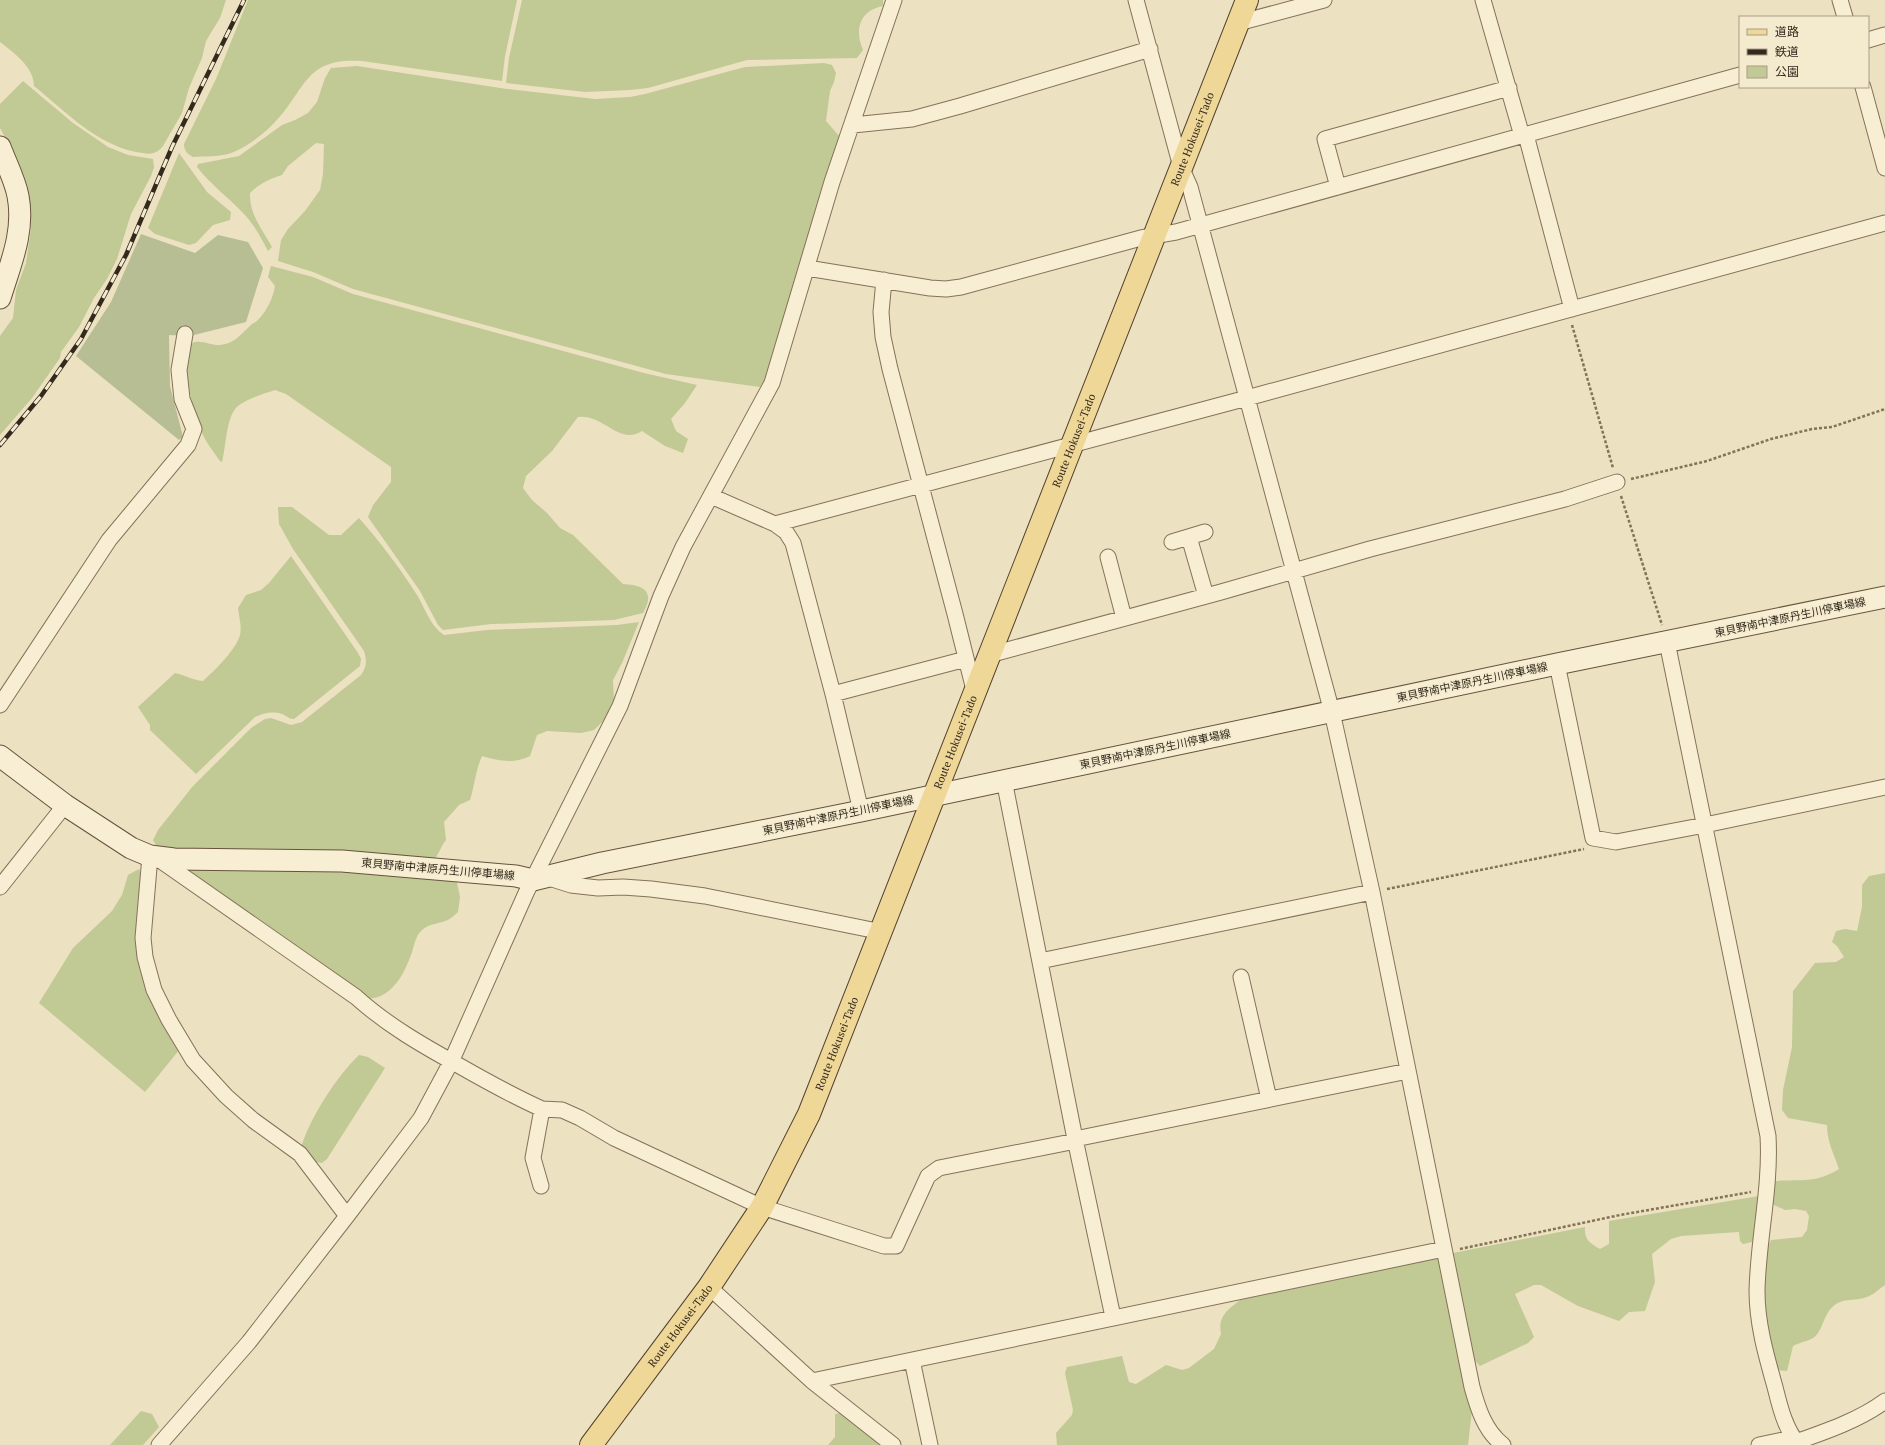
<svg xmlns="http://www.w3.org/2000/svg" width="1885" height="1445" font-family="'PT Serif','Noto Sans JP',serif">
	<rect width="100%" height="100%" fill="#ece1c0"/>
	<!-- green -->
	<path fill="#c1c995" d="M0,0H226L220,18L206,41L202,58L189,88L182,113L163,146C155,156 148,154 136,152C96,144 65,111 34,86C34,67 14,53 0,42Z
		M248,0H517L505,56L502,81L362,61C305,57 307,88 275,122C263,135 241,152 223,155C214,157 203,156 193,157C187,154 184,150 184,144L216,79Z
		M522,0H883V6C860,10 854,30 863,50L857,58L747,60L648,88L630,90L585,92L506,83L509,58Z
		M824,63L832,65L836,73L834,82L830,91L826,121L840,137L765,379L760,387L666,374L353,289L313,272L278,261L281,240L288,229L305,211L320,190L323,174L324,144L316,143L288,166L282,175C269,179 259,184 250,193C249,214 262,229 272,247L268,251C261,238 255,226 245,215C229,198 211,185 197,167L198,164L239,156L282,125L295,120L308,113L317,102L325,78L331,68L357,66L507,89L595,99L630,97L645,94L745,67Z
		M23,81L73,123L108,147L128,155L153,159L154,167L151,176L131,214L117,259L107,279L94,298L79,327L61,352L60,358L32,398L0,435V336L13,318L16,290L26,263L31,229L30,207L25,184L12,150L0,128V104Z
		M179,153L207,192L231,212L230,220L213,225L196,243L189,245L155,234L148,228Z
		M271,266L313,277L353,294L644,373L697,385L685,403L671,419L676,431L688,439L683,453L665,446L642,431C619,446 604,414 578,417L552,451L526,476L523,488L532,500L547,513L560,528L573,535L623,584C643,585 656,591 643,613L614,620L491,624L443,630L438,625L420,591L368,517L373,505L391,482V467L286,394L275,390C263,394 248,398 238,406C226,415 226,448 222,462L220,461C214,452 207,444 203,435C196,422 177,355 191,344C199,338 211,346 220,345C233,344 239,336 248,328C250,325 254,323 257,321C267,311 273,298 275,286L268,277Z
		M278,507H292L329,535H341L359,518C380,542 400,568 417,595C425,608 430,626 444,635L487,630L617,625L639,622L622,663L613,680L614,702L604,720L594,730L581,733L547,731L537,735L530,756C515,764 498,761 482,756C475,772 475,784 470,800L459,805L444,822L446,840C441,846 438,856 434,860L201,853L157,847L153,840L158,830L193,786L251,728L265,719L271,718L291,725L302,722L361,675C367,666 367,661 364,651L293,549L279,524Z
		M291,556L358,653L361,659L360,666L294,719C289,719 287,716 282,714C273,711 263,713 255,717L196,774L150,730V725L138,707L175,673C186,675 191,680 203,681C214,671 236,650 240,635C242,626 239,617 238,608L246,595L261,590L269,583Z
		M175,867L447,873L456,878L460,897L458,912C455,915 451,918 448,920C439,924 430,923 422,930C415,936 414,947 411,955C403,977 389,1002 363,998Z
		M139,869L142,876C140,898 133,929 137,952C143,987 163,1018 180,1049L145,1092L39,1003L73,948L112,911L122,895L128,875Z
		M1885,873V1285C1879,1289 1873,1295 1867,1297C1857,1301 1845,1298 1836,1304C1825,1311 1824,1324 1818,1333C1812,1342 1801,1341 1793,1346L1787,1371L1776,1370C1768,1333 1759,1301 1765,1264C1766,1255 1767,1247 1771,1240L1802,1237L1807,1230L1809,1216L1806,1211L1795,1209L1785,1210L1772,1204L1775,1181C1801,1179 1815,1184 1839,1169C1834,1154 1827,1142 1827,1125L1788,1118L1782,1110L1783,1090L1792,1047L1793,991L1815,963L1836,962L1844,957L1837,946L1832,942L1836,931L1845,929L1857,931L1862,907V885L1869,876Z
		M359,1055L368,1057L385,1068L327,1159L322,1163L316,1162L301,1148C309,1119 337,1076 359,1055Z
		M1759,1196L1756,1231L1752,1242L1743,1244L1740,1241L1739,1232L1681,1236L1671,1239L1652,1254L1655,1282L1645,1311L1629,1312L1619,1321L1578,1306L1541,1285H1534L1515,1294L1534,1337L1528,1343L1480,1366L1473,1359L1453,1253L1585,1227C1584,1239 1589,1243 1600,1249L1609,1244V1221Z
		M1433,1255L1440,1260L1472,1410L1468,1445H1057L1056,1433L1072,1415L1073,1410L1065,1373L1067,1367L1122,1356L1129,1382L1136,1384L1166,1365L1182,1370L1189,1368L1214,1349L1221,1334C1217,1314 1231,1308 1245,1296Z
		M141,1411L152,1414L159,1427L143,1445H110Z
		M845,1412L884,1445H828L835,1437V1414Z"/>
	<!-- cemetery -->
	<path fill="#b7be94" d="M141,234L195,253L218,235L248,242L263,268L246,322L190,336L169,335L170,386L183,437L179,440L76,356L111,302Z"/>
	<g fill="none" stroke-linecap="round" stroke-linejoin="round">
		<defs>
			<path id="street" d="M1136,0L1181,167L1190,187L1200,224L1332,712L1372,892L1472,1387C1478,1409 1485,1431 1503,1445
				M1483,0L1522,136
				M1840,0L1845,17
				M1238,23L1324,0
				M1868,40L1885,35
				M1863,87L1885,168
				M853,125L912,119L960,106L1150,49
				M1526,135L1572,309
				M1338,187L1325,139L1509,88
				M807,268L930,288L946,289L961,287L1141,238L1176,232L1740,75
				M884,280L881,312L883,337L890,369L955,614L975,694
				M711,496L775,524L1247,398L1885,223
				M775,524L786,532L793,543L833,694L861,811
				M1189,537L1206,596
				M1172,542L1205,532
				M1108,557L1124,618
				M1667,642L1768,1136C1771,1188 1758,1239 1757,1291C1757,1324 1766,1355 1775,1387C1780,1407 1785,1429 1799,1445
				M989,655L1221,592L1370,549L1565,499L1617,482
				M1557,664L1593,838L1616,842L1705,825L1885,787
				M833,694L966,659
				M0,705L109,540L188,445L194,429L182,399L179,370L185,334
				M1004,780L1075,1139L1113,1317
				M150,856L143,938L145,957L154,990L169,1020L193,1060L226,1096L253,1120L300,1154L347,1216
				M157,858L356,997C387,1025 422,1045 458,1065C486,1081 513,1096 542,1109L533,1158L541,1186
				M546,877L571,885L598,888L623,887L651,889L705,896L882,932
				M0,887L65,805
				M1040,961L1372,892
				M1241,977L1269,1099
				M542,1109L562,1110L580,1118L614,1138L762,1207L884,1246H896L928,1176L939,1168L1076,1141
				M1075,1139L1408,1071
				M709,1287L812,1381L1444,1249
				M912,1360L930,1445
				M812,1381L893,1445
				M1796,1442C1827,1431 1859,1420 1885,1401
				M159,1445L249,1342L347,1216L421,1118L451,1062L526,893L620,706L661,596L683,547L772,383L832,182L894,0
				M1759,1445L1793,1438"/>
			<path id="secondary" d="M0,147C6,163 15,180 18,196C25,232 10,265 0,298
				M0,756L65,805L131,848L150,856L174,859L342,861L516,876L533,880L602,863L861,811L1557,664L1885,597"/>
			<g id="primary">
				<path id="s1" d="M591,1445L709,1287L762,1207L809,1114L1247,0"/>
			</g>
		</defs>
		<!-- street casing -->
		<use href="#street" stroke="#847259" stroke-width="17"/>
		<!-- secondary casing -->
		<use href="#secondary" stroke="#66533c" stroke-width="23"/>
		<!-- primary casing -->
		<use href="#primary" stroke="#52402d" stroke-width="24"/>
		<!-- path -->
		<path stroke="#847259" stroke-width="2.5" stroke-dasharray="3 2" stroke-linecap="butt" d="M1572,325L1613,468
			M1631,479L1707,461L1771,439L1812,429L1832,427L1885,409
			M1621,496L1662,625
			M1387,889L1584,849
			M1460,1249L1620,1215L1751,1192"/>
		<!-- street -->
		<use href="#street" stroke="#f7eed3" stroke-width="15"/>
		<!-- secondary -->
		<use href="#secondary" stroke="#f7eed3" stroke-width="21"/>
		<!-- primary -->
		<use href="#primary" stroke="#efd798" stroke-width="22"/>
		<defs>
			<path id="rail" d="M0,445L41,396L81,339L126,255L172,147L244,0"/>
		</defs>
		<!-- rail casing -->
		<use href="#rail" stroke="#34291d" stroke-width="4.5"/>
		<!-- rail -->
		<use href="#rail" stroke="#f4ebcf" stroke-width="3" stroke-dasharray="9" stroke-linecap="butt"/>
	</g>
	<g text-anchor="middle" stroke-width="3" stroke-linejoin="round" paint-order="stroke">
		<!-- street labels -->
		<g font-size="11" fill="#34291d" stroke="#f4ebcf">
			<text dy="4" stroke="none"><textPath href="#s1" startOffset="1445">Route Hokusei-Tado</textPath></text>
			<text dy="4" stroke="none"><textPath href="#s1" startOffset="1121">Route Hokusei-Tado</textPath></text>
			<text transform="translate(1790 617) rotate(-12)" y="4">東貝野南中津原丹生川停車場線</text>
			<text transform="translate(1472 682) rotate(-12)" y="4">東貝野南中津原丹生川停車場線</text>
			<text dy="4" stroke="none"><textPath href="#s1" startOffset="797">Route Hokusei-Tado</textPath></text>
			<text transform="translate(1155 749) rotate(-12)" y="4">東貝野南中津原丹生川停車場線</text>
			<text transform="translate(838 815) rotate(-12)" y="4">東貝野南中津原丹生川停車場線</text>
			<text transform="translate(438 869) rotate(5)" y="4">東貝野南中津原丹生川停車場線</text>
			<text dy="4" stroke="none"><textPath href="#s1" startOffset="473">Route Hokusei-Tado</textPath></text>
			<text dy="4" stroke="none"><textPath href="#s1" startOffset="149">Route Hokusei-Tado</textPath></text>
		</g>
	</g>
	<!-- legend -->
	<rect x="1739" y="16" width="130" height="72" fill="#f4ebcf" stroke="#a79d88"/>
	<rect x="1747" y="29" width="20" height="6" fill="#efd798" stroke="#a79d88"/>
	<text x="1775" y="36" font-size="12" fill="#34291d">道路</text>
	<rect x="1747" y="49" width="20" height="6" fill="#34291d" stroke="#a79d88"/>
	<text x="1775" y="56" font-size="12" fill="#34291d">鉄道</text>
	<rect x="1747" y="66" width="20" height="12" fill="#c1c995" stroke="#a79d88"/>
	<text x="1775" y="76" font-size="12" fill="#34291d">公園</text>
</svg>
